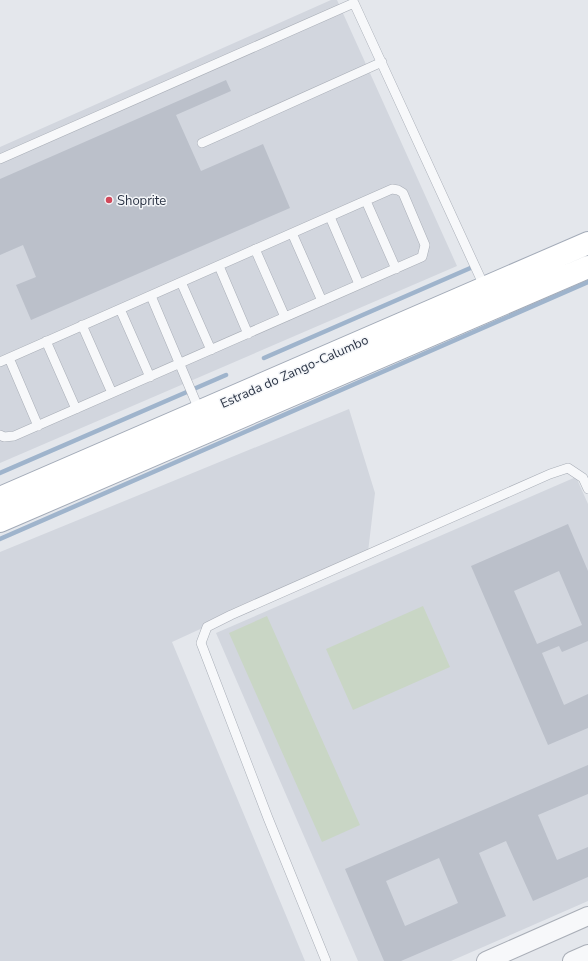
<svg xmlns="http://www.w3.org/2000/svg" width="588" height="961" font-family="'Nunito Sans',sans-serif">
	<rect width="100%" height="100%" fill="#e4e7ec"/>
	<!-- built -->
	<path fill="#d2d6de" d="M331,0H337L457,266L0,463V147Z
		M349,409L375,493L368,552L172,642L305,961H0V552Z
		M576,477L588,504V901L451,961H358L216,633Z"/>
	<!-- green -->
	<path fill="#c9d6c5" d="M423,606L450,667L353,710L326,649Z
		M267,616L360,825L322,842L229,633Z"/>
	<g fill="none" stroke-linecap="round" stroke-linejoin="round">
		<!-- stream -->
		<path stroke="#9fb4cc" stroke-width="4.5" d="M264,358L475,266
			M0,473L226,375
			M0,539L588,282"/>
	</g>
	<!-- building -->
	<path fill="#bbc0ca" fill-rule="evenodd" d="M226,80L231,91L176,115L201,171L263,144L290,208L31,320L16,285L36,277L23,245L0,255V179Z
		M568,524L588,571V641L562,652L559,646L542,653L564,705L588,694V728L548,745L471,566ZM559,571L582,625L537,644L514,591Z
		M588,765V794L538,815L557,860L588,847V877L533,901L506,841L479,853L506,916L401,961H384L345,869ZM439,858L458,903L405,926L386,881Z"/>
	<g fill="none" stroke-linecap="round" stroke-linejoin="round">
		<defs>
			<path id="service" d="M202,143L382,62
				M0,159L354,3L485,288
				M366,201L396,269
				M330,217L359,284
				M292,233L322,301
				M255,249L285,317
				M219,266L248,334
				M181,282L211,350
				M151,296L200,412
				M120,309L150,377
				M82,325L112,393
				M46,341L76,409
				M9,358L38,426
				M0,362L392,189L398,190L403,193L425,245L422,257L14,436L4,437L0,435
				M326,961L268,818L201,643L207,627L231,615L550,474L568,468L583,478L588,489"/>
			<path id="minor" d="M486,961L588,916
				M572,961L588,954"/>
			<path id="primary" d="M0,498L588,243
				M0,521L588,267"/>
		</defs>
		<!-- service casing -->
		<use href="#service" stroke="#a9aeb7" stroke-width="10"/>
		<!-- minor casing -->
		<use href="#minor" stroke="#a9aeb7" stroke-width="20"/>
		<!-- primary casing -->
		<use href="#primary" stroke="#a3abb8" stroke-width="24"/>
		<!-- service -->
		<use href="#service" stroke="#f7f8fa" stroke-width="9"/>
		<!-- minor -->
		<use href="#minor" stroke="#f7f8fa" stroke-width="18"/>
		<!-- primary -->
		<use href="#primary" stroke="#fff" stroke-width="22"/>
	</g>
	<!-- markers -->
	<circle fill="#d1495b" stroke="#f4f6f9" stroke-width="1.5" cx="109" cy="200" r="4"/>
	<g text-anchor="middle" stroke-width="3" stroke-linejoin="round" paint-order="stroke">
		<!-- poi labels -->
		<g font-size="13" fill="#2b3445" stroke="#f4f6f9" text-anchor="start">
			<text x="117" y="205">Shoprite</text>
		</g>
		<!-- street labels -->
		<g font-size="13" fill="#2b3445" stroke="#f4f6f9">
			<text transform="translate(294 371) rotate(-24)" y="5">Estrada do Zango-Calumbo</text>
		</g>
	</g>
</svg>
